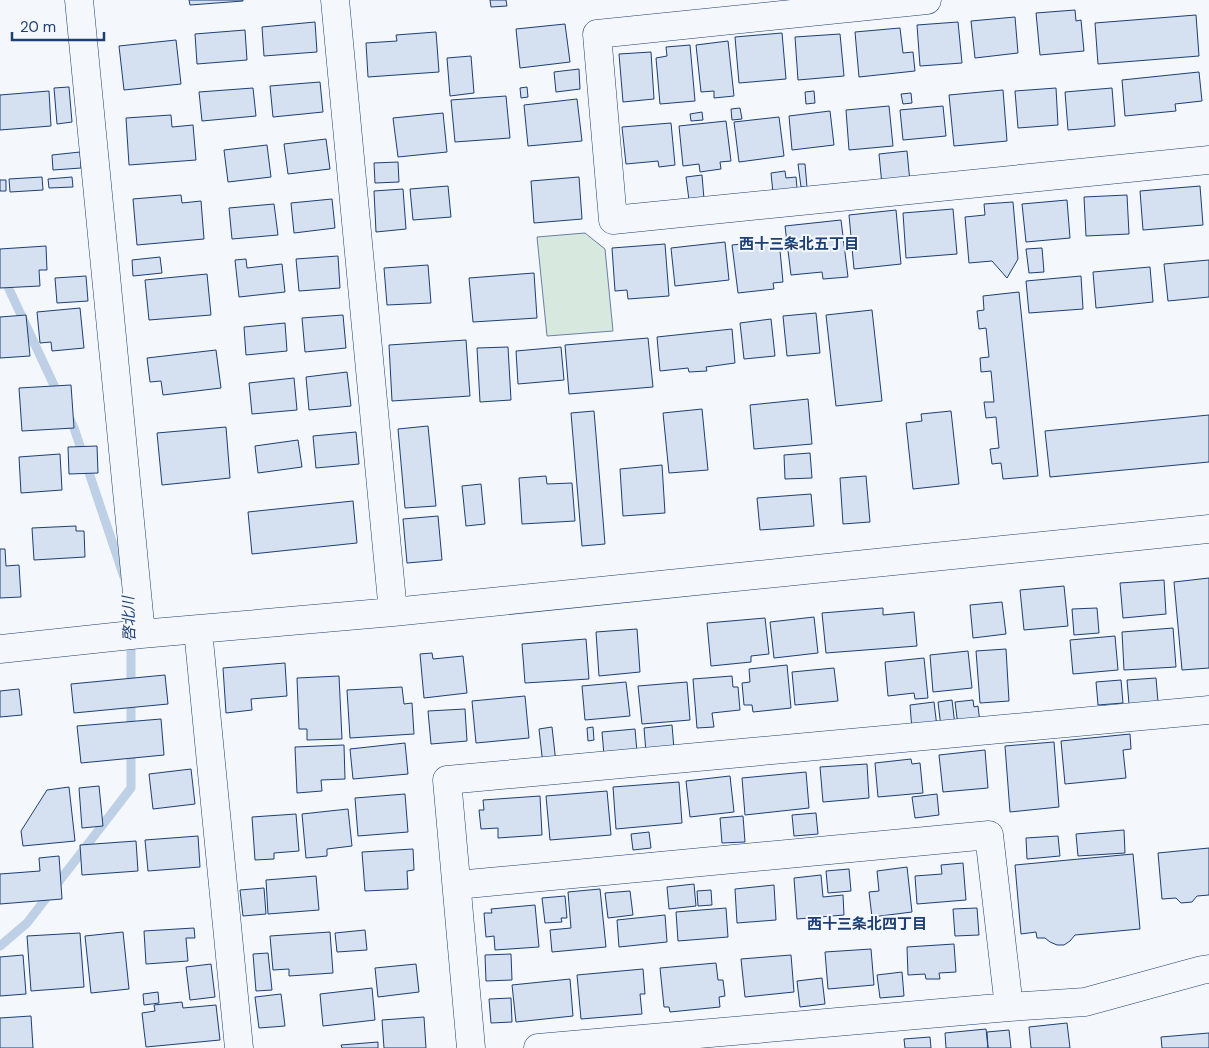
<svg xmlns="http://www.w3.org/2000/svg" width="1209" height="1048" font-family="'DM Sans','Noto Sans JP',sans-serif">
	<rect width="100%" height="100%" fill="#f4f7fb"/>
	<!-- green -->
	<path fill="#d7e8df" stroke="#687fa3" d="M585,233L605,249L613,331L547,336L537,237Z"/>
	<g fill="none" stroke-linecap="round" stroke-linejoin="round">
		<!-- stream -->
		<path stroke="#bed0e5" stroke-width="9" d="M0,270L59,396
			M70,419L74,428L124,577
			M131,639V733
			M0,946L27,923L131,788V746"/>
	</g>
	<!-- building -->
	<path fill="#d5e0f0" stroke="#1d3f73" d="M189,0H243V1L190,5Z
		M490,0H506L507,6L491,7Z
		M1075,10L1076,21L1081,20L1084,51L1040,55L1036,13Z
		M1196,15L1199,56L1098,64L1095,23Z
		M1015,17L1018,53L975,58L971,21Z
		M315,22L317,52L264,56L262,27Z
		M958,22L962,63L920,66L917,25Z
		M565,24L570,62L520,68L516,29Z
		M900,28L903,53L913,52L915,71L859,77L855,32Z
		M245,30L247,60L197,64L195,34Z
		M436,32L439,72L368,77L366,43L397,41L396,35Z
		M782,33L786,79L739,83L735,37Z
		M840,34L844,76L798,80L795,37Z
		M176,40L181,84L124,90L119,46Z
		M728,41L734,96L714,98V91L701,92L696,45Z
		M690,45L695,101L660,104L656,58L667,56L666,47Z
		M651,52L654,99L623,102L619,54Z
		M471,56L474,93L450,96L447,58Z
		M579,69L580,89L556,92L554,72Z
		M1199,72L1202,101L1175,104L1176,111L1125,116L1122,80Z
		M320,82L323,112L273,117L270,86Z
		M69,87L72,122L57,124L54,88Z
		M527,87L528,97L521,98L520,88Z
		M253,88L256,116L202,121L199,92Z
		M1056,88L1058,125L1018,128L1015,91Z
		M1112,88L1115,126L1068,130L1065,92Z
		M1003,90L1007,141L954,146L949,95Z
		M49,91L51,126L0,130V95Z
		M814,91L815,103L806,104L805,92Z
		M911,93L912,103L903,104L901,94Z
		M506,96L510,138L455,142L451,100Z
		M577,99L582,141L528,146L524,105Z
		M889,106L893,146L849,150L846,110Z
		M943,106L946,136L903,140L900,110Z
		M740,108L742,119L732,120L731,109Z
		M830,111L834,145L792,150L789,116Z
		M702,112L703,120L691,121L690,114Z
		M443,113L447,152L398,157L393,118Z
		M171,115L172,127L193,125L196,160L129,165L126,118Z
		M779,117L784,156L739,162L734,122Z
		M726,121L731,161L720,162L721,169L700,172L699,164L683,166L679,126Z
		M671,123L675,165L659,167L658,161L626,164L622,127Z
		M326,139L330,169L288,174L284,144Z
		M267,145L271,177L228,182L224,150Z
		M907,151L910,182L882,185L879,154Z
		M80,152L81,168L53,170L52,155Z
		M398,162L399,182L375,183L374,163Z
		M798,164H805L807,187H801Z
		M785,171L786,178L796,177L797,188L773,193L771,173Z
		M702,175L704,199L689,200L686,177Z
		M42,177L43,190L10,192L9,179Z
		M72,177L73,187L49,188L48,179Z
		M579,177L582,219L534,223L531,181Z
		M0,180H6V191H0Z
		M448,186L451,217L413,220L410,189Z
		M1200,186L1203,225L1143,230L1140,191Z
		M403,189L406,229L376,232L374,191Z
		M181,195L182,203L201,201L204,239L137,245L133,199Z
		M1127,195L1129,234L1086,236L1084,197Z
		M332,199L335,228L294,233L291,203Z
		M1067,200L1070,238L1026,242L1022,204Z
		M1013,202L1018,259L1007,278L992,261L969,263L965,217L985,215L984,204Z
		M274,204L278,235L232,239L229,208Z
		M953,209L957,254L906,258L903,213Z
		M896,210L901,264L854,269L849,215Z
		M841,220L848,277L823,279L822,272L791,275L785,226Z
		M779,240L783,282L773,283L774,289L738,293L732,245Z
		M725,242L729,280L675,286L671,248Z
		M665,244L669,296L628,299L627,290L615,291L612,248Z
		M46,246L47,270H39L40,286L0,288V249Z
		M1042,248L1044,272L1029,273L1026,249Z
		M338,256L340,288L299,291L296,259Z
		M160,257L162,273L133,276L132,260Z
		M246,259L247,268L282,264L285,292L239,297L235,260Z
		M1209,260V297L1168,301L1164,264Z
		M428,265L431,303L387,305L384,268Z
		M1150,267L1153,302L1096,308L1093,272Z
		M534,273L537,318L473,322L469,278Z
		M207,274L211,315L149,320L145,280Z
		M86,276L88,301L57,303L55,278Z
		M1081,276L1083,309L1029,313L1026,281Z
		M1019,292L1038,476L1003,479L1001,463L992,464L990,449L999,448L996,417L986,418L984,402H994L991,371L981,372L980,358L989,357L986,328L979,329L977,311L984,310L983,296Z
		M80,308L84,348L52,351L51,342L40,343L37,312Z
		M872,310L882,401L836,406L826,315Z
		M816,313L820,353L787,356L783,316Z
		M26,315L30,356L0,358V317Z
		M343,315L346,348L305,352L302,318Z
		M771,319L775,356L744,359L740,323Z
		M285,323L287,351L246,355L244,327Z
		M732,329L735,363L706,367L707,371L689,372L688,368L660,371L657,337Z
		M648,338L653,387L569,394L565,345Z
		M466,340L470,396L392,401L389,345Z
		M508,347L511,400L480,402L477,348Z
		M561,347L564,380L518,384L516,351Z
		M216,350L221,388L163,395L161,381L150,382L147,358Z
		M347,372L351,406L309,410L306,377Z
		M294,378L297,410L252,414L249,383Z
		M71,385L74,428L22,431L19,388Z
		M808,399L812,444L754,449L750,405Z
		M702,409L708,470L669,473L663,413Z
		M594,411L605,544L582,546L571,413Z
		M951,411L959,484L913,489L906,423L922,421L921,414Z
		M1209,415V462L1050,477L1045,431Z
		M428,426L436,506L405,508L398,429Z
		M226,427L230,478L162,485L157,433Z
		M356,432L359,464L316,468L313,436Z
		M298,440L302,467L258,473L255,446Z
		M97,446L98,473L69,474L68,447Z
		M810,453L812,478L785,479L784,455Z
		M60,454L62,490L21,493L19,457Z
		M662,465L665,513L623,516L620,469Z
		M546,476L547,484L572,483L575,521L522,524L519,478Z
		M866,476L870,522L843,524L840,478Z
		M481,484L485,524L466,526L462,486Z
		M811,494L814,526L760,530L757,498Z
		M353,501L357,543L252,554L248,512Z
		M438,516L442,560L407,563L403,519Z
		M76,526V531H84L85,557L34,560L32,528Z
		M0,549H5L6,566L19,565L21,597L0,598Z
		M1209,578V668L1182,670L1174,582Z
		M1164,580L1166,614L1123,618L1120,583Z
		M1064,586L1068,626L1024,630L1020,590Z
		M1002,602L1006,634L973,638L970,605Z
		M883,608V615L914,612L917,646L826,653L822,613Z
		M1097,608L1099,633L1074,635L1072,609Z
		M814,617L818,653L774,658L770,622Z
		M765,618L769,654L751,656V662L711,666L707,623Z
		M1173,628L1176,667L1124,670L1122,632Z
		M637,629L640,672L599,676L596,632Z
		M1115,636L1118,670L1073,674L1070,640Z
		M586,639L589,679L525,683L522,644Z
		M1006,649L1009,701L980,703L976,651Z
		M968,651L972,688L933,692L930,655Z
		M432,653L433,659L463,656L467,693L424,698L420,654Z
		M924,658L928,698L915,699L914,693L888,696L885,662Z
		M285,663L287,696L251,699L252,710L226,713L223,668Z
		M787,665L791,708L753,712L752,705H744L742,683L750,682L749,669Z
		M834,668L838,701L795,705L792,672Z
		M165,675L168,704L74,713L71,684Z
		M339,676L342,739L307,740V729H299L297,678Z
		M732,676L733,687H738L740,710L712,713L714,727L697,728L693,679Z
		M1156,678L1158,702L1129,704L1127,680Z
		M1121,680L1123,703L1098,705L1096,682Z
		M626,682L630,716L585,720L582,686Z
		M687,682L690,720L642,724L638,686Z
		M402,687L404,704L412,703L414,734L350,738L347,690Z
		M19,689L22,715L0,717V691Z
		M525,696L529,738L476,743L472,701Z
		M952,700L955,725L941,727L938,702Z
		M973,700L974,707L978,706L980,723L958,726L955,702Z
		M934,702L937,727L912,730L910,705Z
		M465,709L467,741L431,744L428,711Z
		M161,719L164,755L81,763L77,726Z
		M672,725L674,749L646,752L644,728Z
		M552,727L556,763L543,765L539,729Z
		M593,727L594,740L588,741L587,728Z
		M635,729L637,752L604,755L602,732Z
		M1130,734L1131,749L1123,750L1126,778L1065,784L1061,741Z
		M1054,742L1059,807L1010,812L1005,746Z
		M405,743L408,774L353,779L350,749Z
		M344,745L345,779L321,780L322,791L297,793L295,747Z
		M985,750L988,788L943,792L939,755Z
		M911,759L912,764L920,763L923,793L878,797L875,763Z
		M867,764L869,798L823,802L820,767Z
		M191,769L195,804L153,809L149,774Z
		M806,772L809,808L745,815L742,778Z
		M730,776L734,812L690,817L686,781Z
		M679,782L682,823L616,829L613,787Z
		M99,786L103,826L82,828L79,788Z
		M69,787L75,841L23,846L21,831L47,790Z
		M607,791L611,835L550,840L546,796Z
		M405,794L408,832L358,836L355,798Z
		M937,794L939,815L915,818L912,797Z
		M540,796L542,835L498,838V828L481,829L479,810H484L483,800Z
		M348,809L352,846L327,849V856L306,858L302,814Z
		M816,813L818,834L794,836L792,815Z
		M296,814L299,851L274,853V859L255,860L252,817Z
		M743,816L745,842L722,843L720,818Z
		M1124,830L1125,853L1078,856L1076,834Z
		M649,832L651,848L633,850L631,834Z
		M198,836L200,867L148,871L145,840Z
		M1058,836L1060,856L1027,859L1026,838Z
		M136,841L138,871L82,875L80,845Z
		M1209,848V895L1197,896L1192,902L1181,903L1176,898L1162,899L1158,853Z
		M413,849L414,870L407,871L408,889L365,891L362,852Z
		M1133,854L1140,929L1075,935L1070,941L1064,945H1057L1050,942L1045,938H1037L1036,932L1021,934L1015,865Z
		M59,856L62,899L0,904V874L40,871L39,858Z
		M963,863L966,900L917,904L915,876L942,874L941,865Z
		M907,867L912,912L872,917L869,892L879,891L877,871Z
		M849,869L851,891L828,893L826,871Z
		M821,875L823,897L843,895L844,915L797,919L794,878Z
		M316,876L319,910L268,914L266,880Z
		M694,884L696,906L669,909L667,887Z
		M774,885L776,920L737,923L735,889Z
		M264,888L266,914L243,916L240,890Z
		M600,889L606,947L552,952L550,930L571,928L568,892Z
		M711,890L712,905L698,906L697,891Z
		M630,891L633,915L608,918L605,893Z
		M565,896L567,918H561L562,922L545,923L542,898Z
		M535,905L539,947L495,950L494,936L486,937L484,913H492L491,909Z
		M726,908L728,937L678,941L676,912Z
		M977,908L979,935L955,936L953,909Z
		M665,915L667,942L619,947L617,920Z
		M194,928L195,938H186L188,961L146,964L144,931Z
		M365,930L367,950L337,952L335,933Z
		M123,932L129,989L91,993L85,936Z
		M330,932L333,973L289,976V969L273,970L270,936Z
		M80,933L84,987L31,991L27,936Z
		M954,944L956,972L939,973L940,979H926L925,974L908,975L907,947Z
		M871,949L874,985L828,989L825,952Z
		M268,953L272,990L256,991L253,954Z
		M511,954L512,980L486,981L485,955Z
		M23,955L26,994L0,996V957Z
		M791,955L794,992L745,997L741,959Z
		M716,963L718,980H723L725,996L719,997L720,1007L670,1012L669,1007H664L660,968Z
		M211,964L215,997L190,1000L186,967Z
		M416,964L419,992L378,997L375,968Z
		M643,969L645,994H640L642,1014L581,1019L577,975Z
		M902,972L904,996L880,998L877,975Z
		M822,978L825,1004L800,1007L797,981Z
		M570,979L573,1016L516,1022L512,985Z
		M372,988L375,1020L323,1026L320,994Z
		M158,992L159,1003L144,1005L143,994Z
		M281,994L285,1026L259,1028L255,997Z
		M511,998L512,1022L491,1023L489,999Z
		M182,1002L183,1008L216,1005L220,1040L146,1047L142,1013L155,1011L154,1005Z
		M31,1016L33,1048H0V1018Z
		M424,1017L426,1048H384L382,1020Z
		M1067,1023L1070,1048H1031L1029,1027Z
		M986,1029L988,1048H946L945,1033Z
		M1009,1030L1011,1048H988L987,1032Z
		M1209,1033V1048H1162L1161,1037Z
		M930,1037L931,1048H905L904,1039Z
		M378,1042V1048H342L341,1045Z"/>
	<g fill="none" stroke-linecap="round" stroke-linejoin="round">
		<defs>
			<path id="street" d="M79,0L141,634
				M335,0L393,612
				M927,0L597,34L613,220L1209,160
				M198,630L239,1048
				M0,649L141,634L393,612L1209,529
				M457,885L989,835L1009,1007
				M471,1048L447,780L1209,710
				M538,1048L1009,1007L1085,1002L1202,970L1209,969"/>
		</defs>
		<!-- street casing -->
		<use href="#street" stroke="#1d3f73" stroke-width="29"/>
		<!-- street -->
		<use href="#street" stroke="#f4f7fb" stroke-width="28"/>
	</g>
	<g text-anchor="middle" stroke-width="4" stroke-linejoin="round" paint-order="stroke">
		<!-- neighbourhood labels -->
		<g font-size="15" font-weight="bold" fill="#1d3f73" stroke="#f4f7fb">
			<text x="799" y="249">西十三条北五丁目</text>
			<text x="867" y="929">西十三条北四丁目</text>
		</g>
		<!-- water labels -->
		<g font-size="15" font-style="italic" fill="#1d3f73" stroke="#f4f7fb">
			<text transform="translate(129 619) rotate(-92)" y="5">啓北川</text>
		</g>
	</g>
	<!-- scale -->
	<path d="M12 32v8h92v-8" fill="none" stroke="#1d3f73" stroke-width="2.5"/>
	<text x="20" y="32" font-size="15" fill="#1d3f73" stroke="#f4f7fb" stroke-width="4" paint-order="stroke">20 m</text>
</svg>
